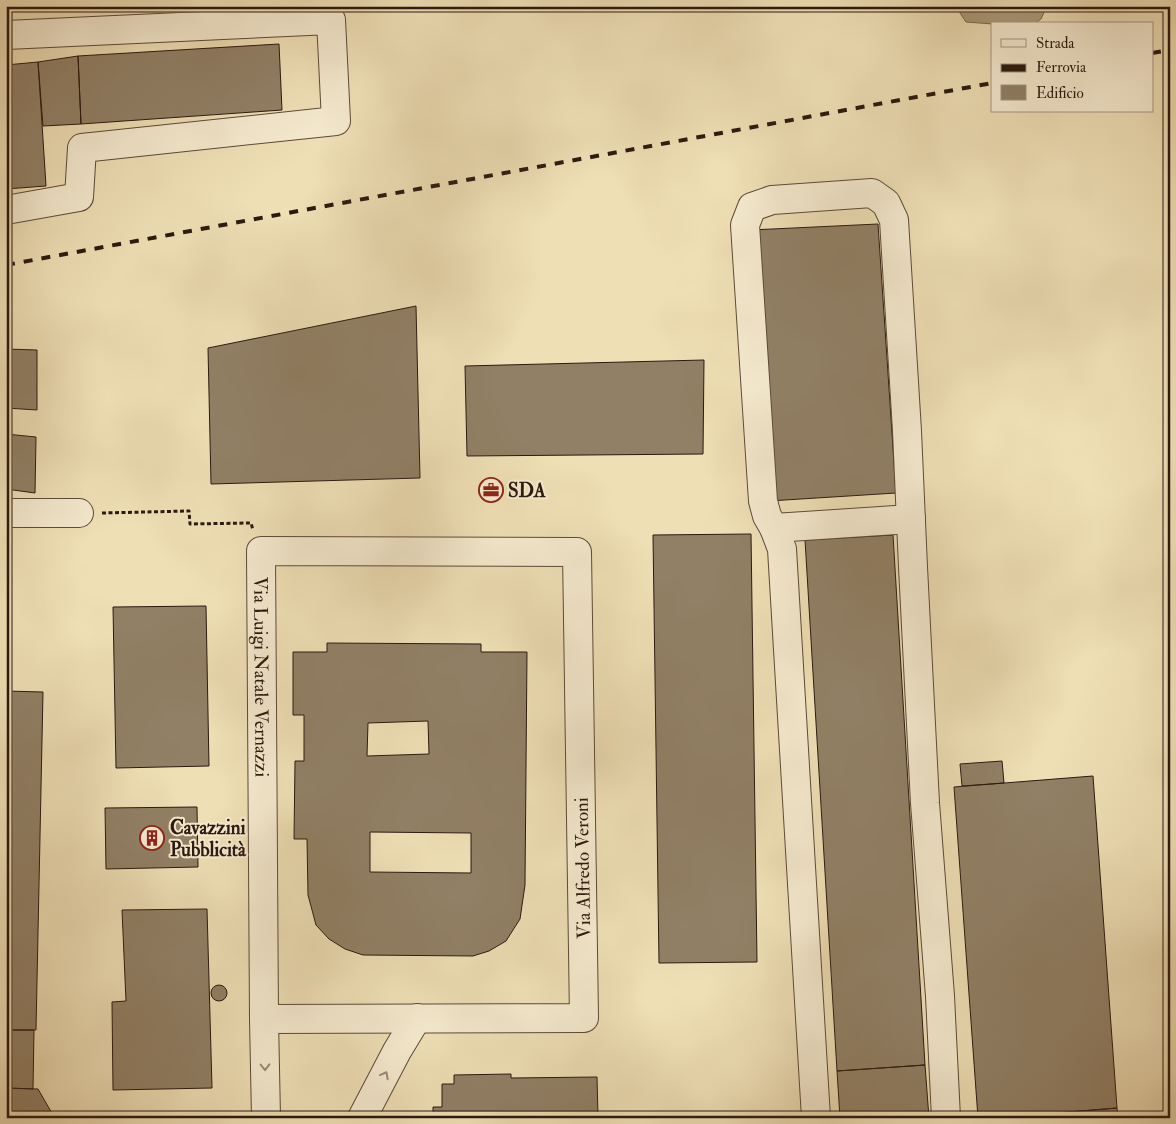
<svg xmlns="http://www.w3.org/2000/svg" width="1176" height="1124" font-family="'IM FELL Double Pica',serif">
	<rect width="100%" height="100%" fill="#efdfb5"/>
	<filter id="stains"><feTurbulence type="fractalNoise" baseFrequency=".004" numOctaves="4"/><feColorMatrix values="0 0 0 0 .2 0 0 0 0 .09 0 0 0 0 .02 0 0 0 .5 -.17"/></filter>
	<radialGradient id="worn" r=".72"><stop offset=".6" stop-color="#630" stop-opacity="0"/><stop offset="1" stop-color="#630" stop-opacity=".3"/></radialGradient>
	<!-- water -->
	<path fill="#ac9c7d" stroke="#786851" d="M958,6H1045L1046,8L1041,19L1034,24H993L966,22L960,13Z"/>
	<!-- building -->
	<path fill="#918066" stroke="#2b1910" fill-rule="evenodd" d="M279,44L282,110L81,124L78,56Z
		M78,56L81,124L43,126L38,62Z
		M38,62L46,186L6,189V65Z
		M878,224L896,493L769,501L751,230Z
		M416,306L420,478L211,484L208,348Z
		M6,349L37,350V410L6,408Z
		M704,360L703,454L467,456L465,366Z
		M6,434L36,437L35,493L6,489Z
		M751,534L757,962L659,963L653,535Z
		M893,535L925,1065L837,1071L805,540Z
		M206,606L209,766L116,768L113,607Z
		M327,643L481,644V652H527L525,885L520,919L506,941L489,951L473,956L363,955L345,949L329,939L316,925L308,895L307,839H294L295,761H304V715H293V652H327ZM428,721L429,754L367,756L368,723ZM370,832L471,833V873L370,872Z
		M6,691L43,692L36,1030H6Z
		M1002,761L1004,783L962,786L960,764Z
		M1093,776L1117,1108L995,1118H978L954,787Z
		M197,807L198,867L106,869L105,808Z
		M207,909L212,1088L113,1090L112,1002L126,1001L122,910Z
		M211 993a8 8 0 1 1 16 0a8 8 0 1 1-16 0Z
		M6,1030H34L33,1089L6,1088Z
		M925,1065L929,1118H840L837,1071Z
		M511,1074V1078L597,1077L598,1118H406L407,1116H433V1107H442V1084H454V1075Z
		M6,1088L38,1089L53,1115V1118H6Z
		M1117,1108L1118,1118H995Z"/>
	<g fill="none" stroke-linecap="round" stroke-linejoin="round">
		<defs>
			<g id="minor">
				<path d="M6,35L331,20L336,121L82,148L79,197L6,210"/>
				<path d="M6,513H79"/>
				<path d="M774,528L911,519"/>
				<path id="s1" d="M264,1019L584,1018L577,552L261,551L264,1019L266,1118"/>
				<path d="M362,1118L397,1051L417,1018"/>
				<path d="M816,1118L782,549L774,528L767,516L763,501L745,225L752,207L772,200L872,193L886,203L894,220L907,431L913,567L925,803L940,996L946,1118"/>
			</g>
		</defs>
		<!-- minor casing -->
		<use href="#minor" stroke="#5c4a39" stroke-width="30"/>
		<!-- path -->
		<path stroke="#2b1910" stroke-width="3" stroke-dasharray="4 2.5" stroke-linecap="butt" d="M102,513L189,511L190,524L251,523L253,530"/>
		<!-- minor -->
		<use href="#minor" stroke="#f5eacf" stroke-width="28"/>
		<!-- rail -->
		<path stroke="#2b1910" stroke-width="4" stroke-dasharray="9 9" stroke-linecap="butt" d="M1152,53L1170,50
			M6,265L992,83"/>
	</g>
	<!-- one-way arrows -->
	<defs><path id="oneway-chevron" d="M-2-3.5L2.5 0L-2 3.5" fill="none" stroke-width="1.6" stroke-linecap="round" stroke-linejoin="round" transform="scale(1.25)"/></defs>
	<g stroke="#9a8c79">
		<use href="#oneway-chevron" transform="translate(265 1067) rotate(89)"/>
		<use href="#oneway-chevron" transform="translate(385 1075) rotate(-62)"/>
	</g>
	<!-- icons -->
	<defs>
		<symbol id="office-ring" viewBox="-11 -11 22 22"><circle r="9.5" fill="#f5eacf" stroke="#8f2418" stroke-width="1.5"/><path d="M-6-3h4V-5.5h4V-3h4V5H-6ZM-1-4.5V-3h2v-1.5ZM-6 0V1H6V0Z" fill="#8f2418"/></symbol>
		<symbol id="building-ring" viewBox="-11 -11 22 22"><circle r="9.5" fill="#f5eacf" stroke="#8f2418" stroke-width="1.5"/><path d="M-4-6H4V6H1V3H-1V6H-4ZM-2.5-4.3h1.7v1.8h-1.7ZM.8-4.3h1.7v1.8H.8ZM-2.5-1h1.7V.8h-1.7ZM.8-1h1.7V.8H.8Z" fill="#8f2418"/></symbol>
	</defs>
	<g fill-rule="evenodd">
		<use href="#office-ring" x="477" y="476" width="28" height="28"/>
		<use href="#building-ring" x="138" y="824" width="28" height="28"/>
	</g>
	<g text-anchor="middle" stroke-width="4" stroke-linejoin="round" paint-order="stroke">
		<!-- poi labels -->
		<g font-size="19" font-weight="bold" fill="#2b1910" stroke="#f5eacf" text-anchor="start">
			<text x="508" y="497">SDA</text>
			<text x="170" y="834">Cavazzini<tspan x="170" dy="22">Pubblicità</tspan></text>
		</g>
		<!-- street labels -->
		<g font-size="19" fill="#2b1910" stroke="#f5eacf">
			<text dy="7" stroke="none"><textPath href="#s1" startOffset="1228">Via Luigi Natale Vernazzi</textPath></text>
			<text transform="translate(582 868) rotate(-91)" y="7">Via Alfredo Veroni</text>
		</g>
	</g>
	<!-- margin -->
	<rect width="1176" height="1124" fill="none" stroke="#efdfb5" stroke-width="25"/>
	<rect x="8" y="8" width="1161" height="1109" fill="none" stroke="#2b1910" stroke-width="2.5"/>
	<rect x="12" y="12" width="1151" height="1099" fill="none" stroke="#2b1910"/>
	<!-- legend -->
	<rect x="991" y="22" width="162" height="90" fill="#f5eacf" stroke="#a49683"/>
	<rect x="1001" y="39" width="25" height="8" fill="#f5eacf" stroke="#a49683"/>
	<text x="1036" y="48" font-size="15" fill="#2b1910">Strada</text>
	<rect x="1001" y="64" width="25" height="8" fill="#2b1910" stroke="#a49683"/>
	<text x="1036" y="72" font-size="15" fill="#2b1910">Ferrovia</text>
	<rect x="1001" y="85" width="25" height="15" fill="#918066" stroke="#a49683"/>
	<text x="1036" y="98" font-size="15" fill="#2b1910">Edificio</text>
	<rect width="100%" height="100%" filter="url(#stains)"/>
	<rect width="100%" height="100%" fill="url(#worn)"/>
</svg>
